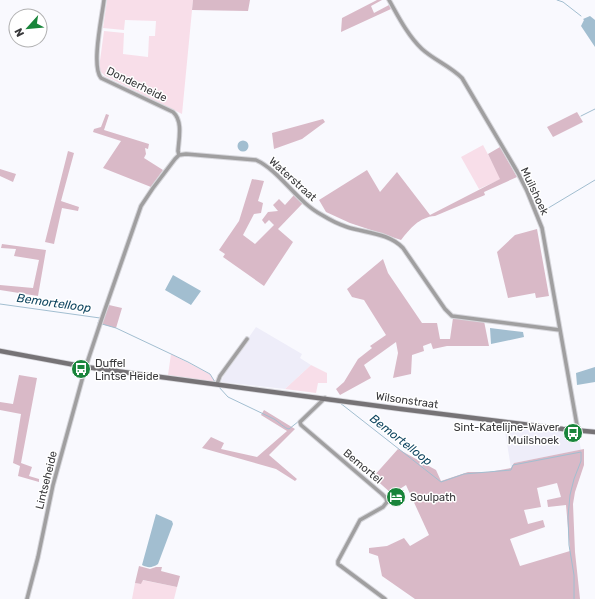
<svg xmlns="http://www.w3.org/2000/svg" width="595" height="599" font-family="Rubik,sans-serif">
	<rect width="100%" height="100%" fill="#f9f9fe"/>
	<!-- built -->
	<path fill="#eeedf9" d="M256,327L302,354L300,358L311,365L285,389L221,382L225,372Z
		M504,425L578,434L581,450L514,463L511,468Z"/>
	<!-- green -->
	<path fill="#f8dee9" d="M107,0H193L182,114L105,76L101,72L99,68L104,31L124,33L123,54L148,57L149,36H155L156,21L125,20L124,30L103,28Z
		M483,145L501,179L479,189L461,157Z
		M171,354L210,374L215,382L168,375Z
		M311,365L327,373V383H318L316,393L285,389Z
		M142,580L177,587L174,599H132L135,583L141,584Z"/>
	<!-- forest -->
	<path fill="#d9b9c7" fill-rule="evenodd" d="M193,0H250L248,11L192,10Z
		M377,0H382L371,6L374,13L389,5L391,9L341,32L342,18Z
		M577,112L583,122L553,137L547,127Z
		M106,114L109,115L104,130L149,144L148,149L145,148L146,154L144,158L163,170L151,187L103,168L121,141L93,132L94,129L101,127Z
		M323,119L325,122L302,139L274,149L272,133Z
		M500,147L517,177L484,192L485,195L435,216C419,217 410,229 401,240L350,223L326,212L319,200L367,170L380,192L397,172L430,215L500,179L488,154Z
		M68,151L74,153L61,201L79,207L78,211L62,208L54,244L45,242Z
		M0,169L16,174L13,182L0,176Z
		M252,179L264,181L258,201L263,203L261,213L254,214L243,235L255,244L274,225L269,220L265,224L262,220L268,212L278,211L273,205L279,199L285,205L294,195L303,203L278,229L293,242L264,286L223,257L225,254L219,250L239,221Z
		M537,229L549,296L536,298L535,293L508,298L497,252L515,235Z
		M2,244L46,250L38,296L0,290V285L33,288L39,260L14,256L16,249L1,248Z
		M383,259L388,273L422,323H437L440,339H450L453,318L484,321L489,346H447L433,349L431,343L423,346L424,351L412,355L411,374L393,378L398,353L396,342L364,365L371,378L340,395L336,389L344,382L358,359L372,348L370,346L386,335L364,300L352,297L347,289Z
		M109,305L122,308L116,328L101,324Z
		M19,375L37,378L21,463L32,467L29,476L39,479V482L18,476L20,466L13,463L21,414L0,410V402L13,404Z
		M264,410L295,429L269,455L297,479L295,481L276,469L202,448L211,437L224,443L221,449L257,457L287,431L261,415Z
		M398,449L436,470L441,481L468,472H489L511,468L514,463L584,449V465L575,492L573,504L575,552L580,599H415L382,576L378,556L369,553V548L387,546L404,538L410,546L429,535L406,485L392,494L373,477ZM557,483L561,497L547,500L548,507L566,505L570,551L520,566L510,539L545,527L543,520L528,524L524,510L541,507L537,488Z
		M139,566L150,569L156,567H162L161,571L180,576L177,587L143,580L141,584L135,583Z"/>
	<!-- water -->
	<path fill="#a2bed0" d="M590,16L595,20V47L581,26L584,20L583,19Z
		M237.5 146a5.5 5.5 0 1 1 11 0a5.5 5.5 0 1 1-11 0Z
		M173,275L201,291L191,305L165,290Z
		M490,328L523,332L524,337L491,344Z
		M595,367V382L577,385L576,373Z
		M156,514L172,521L173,524L158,564C152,568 148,568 142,565Z"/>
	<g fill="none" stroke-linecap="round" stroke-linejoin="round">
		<!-- stream -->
		<path stroke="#a2bed0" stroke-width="1" d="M557,0L563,2L581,16
			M581,116L595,109
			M545,210L595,180
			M0,304L100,318L98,323
			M102,324L116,328L188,362L210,374L215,382
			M218,386L228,397L274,419C279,422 284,428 289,429L299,421
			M324,401L340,403L344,406L441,482L464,474L511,470L513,465L581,452V461L574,479L570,495L568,517L569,545L574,575V599"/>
		<defs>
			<path id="street" d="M104,0C102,17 91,66 101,78L173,112C183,121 179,138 178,151L179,155
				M389,0C398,16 408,36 422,49C434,60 450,66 462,78L518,173L527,191L542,228L578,431
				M217,384L220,376L247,339
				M325,398L300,422L301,425L382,494L386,498L387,502L383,507L360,520L338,561V564L385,599
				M27,599L38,557L53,485L85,369L102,318L141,206L153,188L175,159L179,155L186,154L256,160C280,171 297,202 322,215C330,220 338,224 347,227C366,233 389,233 403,248L445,309L452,316L560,330"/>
			<path id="secondary" d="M0,351L86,367L401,409L563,429L595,432"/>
		</defs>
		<!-- street casing -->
		<use href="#street" stroke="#d6d6db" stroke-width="5.5"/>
		<!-- secondary casing -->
		<use href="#secondary" stroke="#d6d6db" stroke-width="6"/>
		<!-- street -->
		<use href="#street" stroke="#a09fa0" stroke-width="3.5"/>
		<!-- secondary -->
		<use href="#secondary" stroke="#767376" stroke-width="4.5"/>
	</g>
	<!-- icons -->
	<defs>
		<symbol id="bus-disc" viewBox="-11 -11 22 22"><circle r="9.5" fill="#19853b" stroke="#fff"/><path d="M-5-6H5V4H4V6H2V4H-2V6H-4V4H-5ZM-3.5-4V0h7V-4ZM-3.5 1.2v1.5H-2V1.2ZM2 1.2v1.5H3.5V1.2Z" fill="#fff"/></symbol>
		<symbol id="hotel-disc" viewBox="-11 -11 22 22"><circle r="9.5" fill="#19853b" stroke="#fff"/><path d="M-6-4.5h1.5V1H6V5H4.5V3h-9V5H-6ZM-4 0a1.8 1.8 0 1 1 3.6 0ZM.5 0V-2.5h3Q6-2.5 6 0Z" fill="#fff"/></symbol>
	</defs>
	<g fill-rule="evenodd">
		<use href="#bus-disc" x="70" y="358" width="22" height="22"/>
		<use href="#bus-disc" x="562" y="422" width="22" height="22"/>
		<use href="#hotel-disc" x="385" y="486" width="22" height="22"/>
	</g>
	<g text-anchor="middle" stroke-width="3" stroke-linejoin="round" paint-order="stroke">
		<!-- street labels -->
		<g font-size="11" fill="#39393b" stroke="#fff">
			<text transform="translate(137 84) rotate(26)" y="4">Donderheide</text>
			<text transform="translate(293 179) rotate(42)" y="4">Waterstraat</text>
			<text transform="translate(535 191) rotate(65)" y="4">Muilshoek</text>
			<text transform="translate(407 400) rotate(8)" y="4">Wilsonstraat</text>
			<text transform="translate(363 466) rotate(40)" y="4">Bemortel</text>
			<text transform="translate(46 480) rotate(-76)" y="4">Lintseheide</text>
		</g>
		<!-- poi labels -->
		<g font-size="11" fill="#39393b" stroke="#fff" text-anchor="start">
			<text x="95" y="367">Duffel<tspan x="95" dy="13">Lintse Heide</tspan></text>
			<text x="559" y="431" text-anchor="end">Sint-Katelijne-Waver<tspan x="559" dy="13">Muilshoek</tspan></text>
			<text x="410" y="501">Soulpath</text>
		</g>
		<!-- water labels -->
		<g font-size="12" font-style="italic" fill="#0f455f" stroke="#fff">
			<text transform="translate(54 303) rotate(8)" y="4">Bemortelloop</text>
			<text transform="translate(401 440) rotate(38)" y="4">Bemortelloop</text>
		</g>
	</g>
	<!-- north arrow -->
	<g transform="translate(28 28) rotate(243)"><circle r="19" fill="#ffffff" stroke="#b0b0b1"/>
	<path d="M0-3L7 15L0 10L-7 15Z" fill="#19853b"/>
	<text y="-6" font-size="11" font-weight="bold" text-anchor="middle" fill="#39393b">N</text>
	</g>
</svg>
